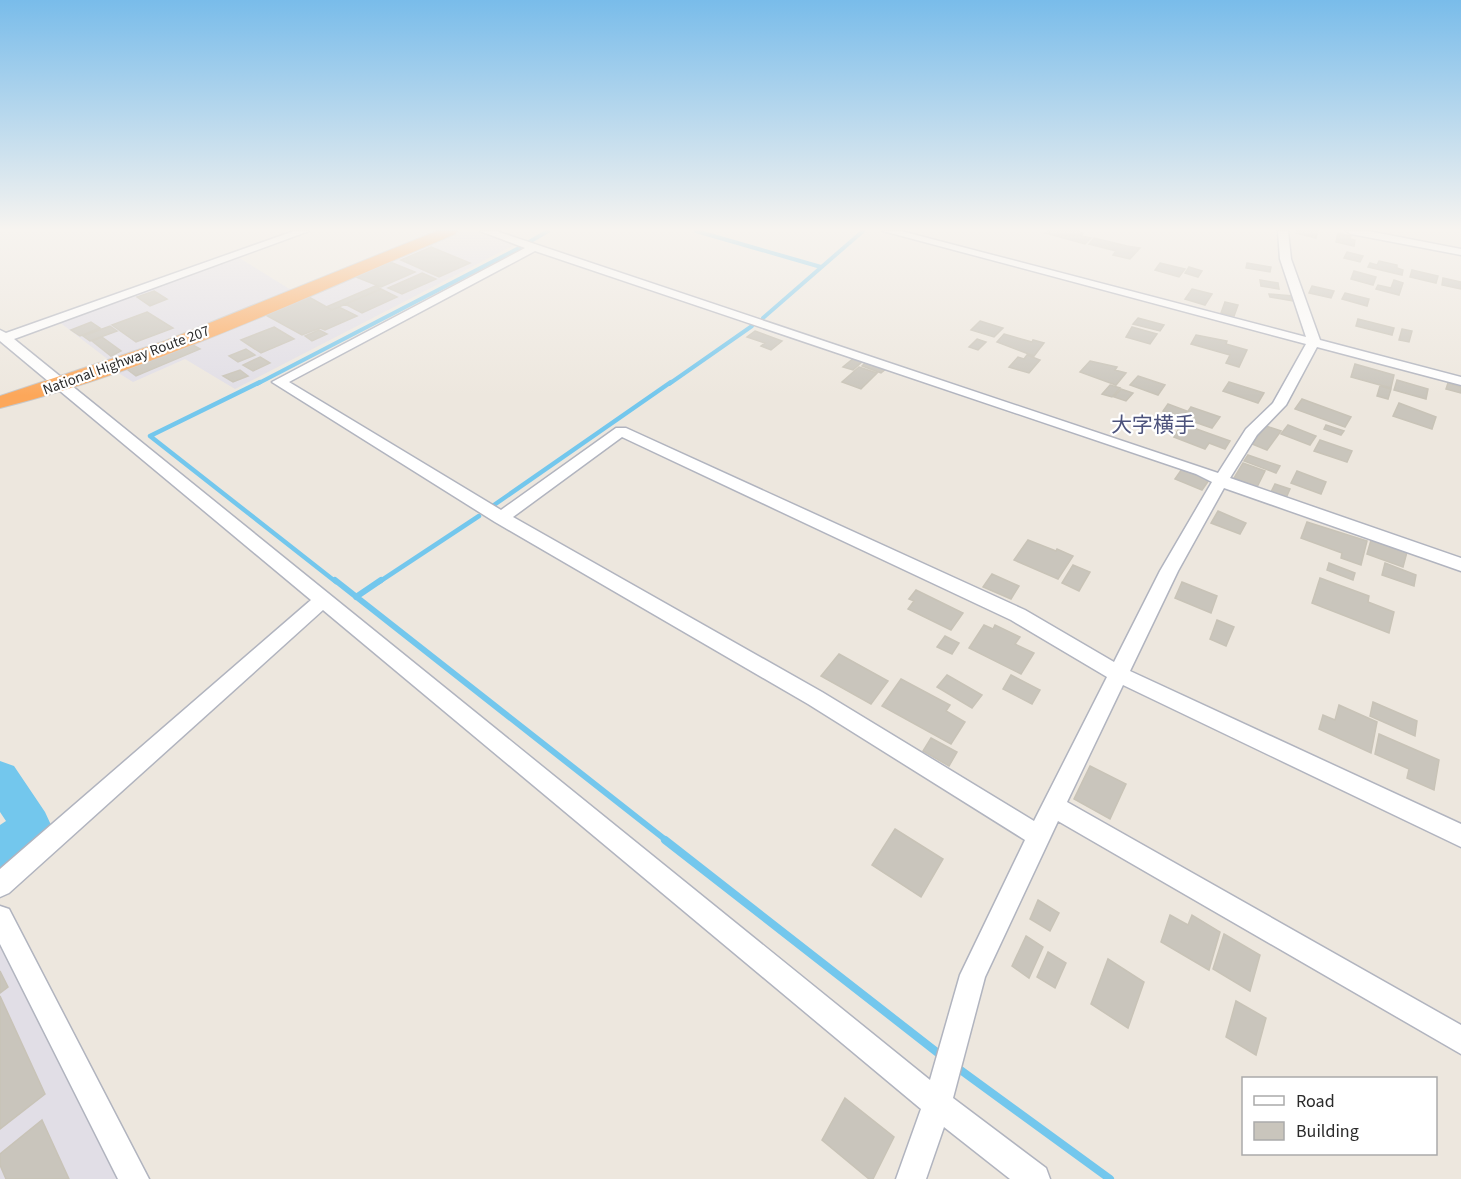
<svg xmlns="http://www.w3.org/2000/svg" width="1461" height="1179" font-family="'Source Sans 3','Noto Sans JP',sans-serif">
	<rect width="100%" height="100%" fill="#ede7de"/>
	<!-- industrial -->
	<path fill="#e1dee6" d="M463,231H478L516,244L235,389L185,359L133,382L117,372Z
		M238,257L291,290L110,361L58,321Z
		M0,942L120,1179H0Z"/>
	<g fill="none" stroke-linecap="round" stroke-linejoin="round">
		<!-- stream-far3 -->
		<path stroke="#73c7ed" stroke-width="4" d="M696,231L821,267
			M529,242L548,231
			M763,318L863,231
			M257,384L519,248
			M669,384L752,326"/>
		<!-- stream-far2 -->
		<path stroke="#73c7ed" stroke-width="4.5" d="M260,382L150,436L336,582
			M494,505L671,382
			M379,582L479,516"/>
		<!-- stream-far1 -->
		<path stroke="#73c7ed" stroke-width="6" d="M335,580L667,841
			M356,597L381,580"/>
		<!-- stream -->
		<path stroke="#73c7ed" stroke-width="8" d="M665,840L943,1057
			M955,1066L1110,1179"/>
		<!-- river -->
		<path fill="#73c7ed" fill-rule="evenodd" d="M0,761L14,766L45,812L51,825C42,846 21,862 0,871V825L6,821L0,812Z"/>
	</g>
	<!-- building -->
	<path fill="#c9c5bc" stroke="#c8c3b7" stroke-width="1.5" d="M1048,231H1077L1083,233L1081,236L1091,238L1085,244L1045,233Z
		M1297,231H1318L1316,238L1296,233Z
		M1338,233L1351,236L1350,239L1355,240L1354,246L1336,242Z
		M1094,238L1127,246L1140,248L1130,259L1113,255L1116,251L1089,244Z
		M431,247L470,263L439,277L401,260Z
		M1347,252L1363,256L1360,262L1344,258Z
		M1379,261L1397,265V268L1403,270L1402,275L1368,267L1370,263L1377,265Z
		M390,262L415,272L381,287L356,277Z
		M1160,263L1185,269L1179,277L1155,270Z
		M1247,263L1271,267L1270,272L1246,268Z
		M1189,267L1202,271L1198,277L1185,273Z
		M1412,270L1438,276L1436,283L1410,277Z
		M1354,271L1376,277L1373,285L1351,279Z
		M422,273L436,279L402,294L388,288Z
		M1443,278L1461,282V289L1442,285Z
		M1260,280L1278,283L1279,289L1261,286Z
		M1394,280L1403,283L1399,295L1376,289L1378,285L1391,288Z
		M375,286L381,289L332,310L326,307Z
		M1312,286L1334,291L1331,298L1309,293Z
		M381,289L397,297L362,313L345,304Z
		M1192,289L1212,294L1205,305L1185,299Z
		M154,291L167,299L150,306L137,297Z
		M1345,293L1369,299L1367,306L1342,299Z
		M1269,294L1293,296L1294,301L1270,297Z
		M307,296L332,310L339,307L357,316L325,330L320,328L302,335L264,314Z
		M1225,302L1238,305L1234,316L1221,313Z
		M147,312L173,328L136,342L112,325Z
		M1138,318L1164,325L1160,331L1133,324Z
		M1358,319L1394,328L1392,335L1356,326Z
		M980,321L1003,328L994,337L971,330Z
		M91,322L100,328L80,336L71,330Z
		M110,326L117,331L90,341L83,336Z
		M274,327L294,339L261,353L241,340Z
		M1132,327L1157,334L1150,344L1126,337Z
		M1402,329L1412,331L1409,342L1399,340Z
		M319,330L327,334L312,341L305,336Z
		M755,331L782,341L771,350L761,346L765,343L747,337Z
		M1004,334L1032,342L1033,340L1044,343L1034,356L997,342Z
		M1196,335L1227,341L1226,344L1247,350L1239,367L1226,363L1230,355L1191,344Z
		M102,337L121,351L111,356L92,341Z
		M977,339L986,342L978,350L969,347Z
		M191,344L200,349L136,376L128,370Z
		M246,349L255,355L238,362L229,356Z
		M1027,355L1040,360L1029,373L1009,367L1018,357L1024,359Z
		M260,357L270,363L253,371L243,365Z
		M855,357L864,360L853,370L843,367Z
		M867,361L887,368L881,373L862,366Z
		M1090,361L1117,367L1115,370L1126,373L1116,385L1080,372Z
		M1355,364L1394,375L1391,388L1351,377Z
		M859,367L877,373L861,389L842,382Z
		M240,370L248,376L233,382L223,376Z
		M1138,376L1165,385L1158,395L1130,385Z
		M1397,380L1428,389L1426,399L1394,390Z
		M1229,382L1264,393L1258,403L1223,391Z
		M1448,383L1461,387V393L1446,389Z
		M1110,385L1120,388L1112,397L1102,394Z
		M1380,386L1391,389L1388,399L1377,396Z
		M1121,389L1133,393L1126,401L1114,397Z
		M1302,399L1351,417L1345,427L1295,409Z
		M1399,403L1436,417L1432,429L1393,416Z
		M1168,404L1187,411L1182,417L1163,411Z
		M1191,407L1220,417L1212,428L1183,418Z
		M1288,425L1316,436L1310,445L1281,434Z
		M1326,425L1344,431L1341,435L1324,429Z
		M1188,426L1230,441L1225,449L1209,443L1205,449L1174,437L1178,430L1183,432Z
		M1266,426L1281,431L1267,450L1252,444Z
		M1320,440L1352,451L1347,462L1314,451Z
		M1248,455L1280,466L1276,473L1244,461Z
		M1243,463L1265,471L1257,487L1234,478Z
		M1182,469L1209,480L1202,490L1175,479Z
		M1297,471L1326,482L1321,494L1291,483Z
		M1275,484L1290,489L1286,498L1271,492Z
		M1218,511L1246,523L1240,534L1211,523Z
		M1307,522L1367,541L1361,565L1341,558L1342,553L1301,538Z
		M1028,540L1056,551L1057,549L1073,556L1058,579L1014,560Z
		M1371,540L1407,552L1403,567L1367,554Z
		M1329,563L1355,573L1353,580L1327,570Z
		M1385,563L1416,575L1414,586L1382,575Z
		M1073,565L1090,572L1079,591L1062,583Z
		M992,574L1019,586L1011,599L983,587Z
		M1320,578L1369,596L1368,602L1394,612L1389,633L1312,603Z
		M1182,582L1217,596L1211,613L1175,598Z
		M916,590L963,613L951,630L908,609L914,601L909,599Z
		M1217,620L1234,627L1226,646L1210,639Z
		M984,625L993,629L995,625L1020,637L1015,644L1034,653L1021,674L969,648Z
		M945,636L959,643L952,654L937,647Z
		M839,654L888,681L871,704L821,676Z
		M947,675L982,695L972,708L937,687Z
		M1011,675L1040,690L1032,704L1003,689Z
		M901,679L950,705L946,711L965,722L951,744L882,706Z
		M1373,702L1417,721L1415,736L1370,716Z
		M1339,705L1377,722L1371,753L1319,729L1323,715L1335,720Z
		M1379,734L1439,760L1434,790L1407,778L1409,769L1375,754Z
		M931,738L957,752L949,766L923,751Z
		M1090,766L1126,784L1110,819L1074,799Z
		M895,829L943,859L921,897L872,865Z
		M1038,900L1059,913L1050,931L1030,919Z
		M1170,915L1188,925L1192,915L1220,932L1209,970L1161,942Z
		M1224,934L1260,955L1250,991L1213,969Z
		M1026,936L1043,947L1029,978L1012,966Z
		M1048,952L1066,963L1055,988L1037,977Z
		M1108,959L1144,982L1128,1028L1091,1004Z
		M0,971L8,987L0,993Z
		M0,996L45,1094L0,1129Z
		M1236,1001L1266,1018L1256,1055L1226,1037Z
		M845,1098L894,1137L873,1179H869L822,1140Z
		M42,1120L69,1179H6L0,1165V1154Z"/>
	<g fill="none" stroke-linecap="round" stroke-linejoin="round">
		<defs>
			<path id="minor" d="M294,231H309L14,339L930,1080L960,975L1025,840L808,704L495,522L272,382L525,248L480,231H496L1218,473L1246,429L1273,403L1306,344L883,231H901L1306,337L1280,259L1278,231H1288L1291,259L1320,340L1461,377V385L1317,347L1286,405L1257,435L1230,478L1461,558V571L1224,488L1178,571L1130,671L1461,824V847L1123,685L1067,802L1461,1025V1054L1058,821L985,977L953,1098L1046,1168L1050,1179H1010L944,1127L926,1179H896L921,1109L323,610L9,893L0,897V869L311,600L0,341V330L6,333ZM535,251L1196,474L1212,482L1160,571L1114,662L1025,610L626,428H616L501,510L289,382ZM622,437L1011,620L1107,677L1034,821L822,692L513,517Z
				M1346,231H1368L1461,249V255L1351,234Z
				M0,906L9,909L149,1179H118L0,944Z"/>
			<path id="highway" d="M437,231H457L455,234C308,296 155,369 0,408V396L165,341Z"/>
		</defs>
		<!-- minor casing -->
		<use href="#minor" stroke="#b1b4bf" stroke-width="3"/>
		<!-- highway casing -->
		<use href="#highway" stroke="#c8c8c8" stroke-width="2"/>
		<!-- minor -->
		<use href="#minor" fill="#fff" fill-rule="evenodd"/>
		<!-- highway -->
		<use href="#highway" fill="#fca75a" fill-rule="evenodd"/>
	</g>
	<!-- sky -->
	<linearGradient id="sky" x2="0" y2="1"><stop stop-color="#79bcea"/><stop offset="0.58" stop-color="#f7f4f0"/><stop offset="1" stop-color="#f7f4f0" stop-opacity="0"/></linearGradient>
	<rect width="1461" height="396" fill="url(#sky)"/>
	<g text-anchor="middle" stroke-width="4.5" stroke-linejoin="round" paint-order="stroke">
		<!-- far-street labels -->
		<g font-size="15" fill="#2b2b2b" stroke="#fff">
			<text transform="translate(126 360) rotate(-20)" y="5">National Highway Route 207</text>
		</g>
		<!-- quarter labels -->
		<g font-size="21" fill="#4c527c" stroke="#fff">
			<text x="1153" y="432">大字横手</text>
		</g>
	</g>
	<!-- legend -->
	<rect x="1242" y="1077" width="195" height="78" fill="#ffffff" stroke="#aaaaaa" stroke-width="1.5"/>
	<rect x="1254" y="1096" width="30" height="9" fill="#ffffff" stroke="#aaaaaa" stroke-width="1.5"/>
	<text x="1296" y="1107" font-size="18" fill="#2b2b2b">Road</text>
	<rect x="1254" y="1122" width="30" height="18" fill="#c9c5bc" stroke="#aaaaaa" stroke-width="1.5"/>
	<text x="1296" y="1137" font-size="18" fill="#2b2b2b">Building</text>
</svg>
